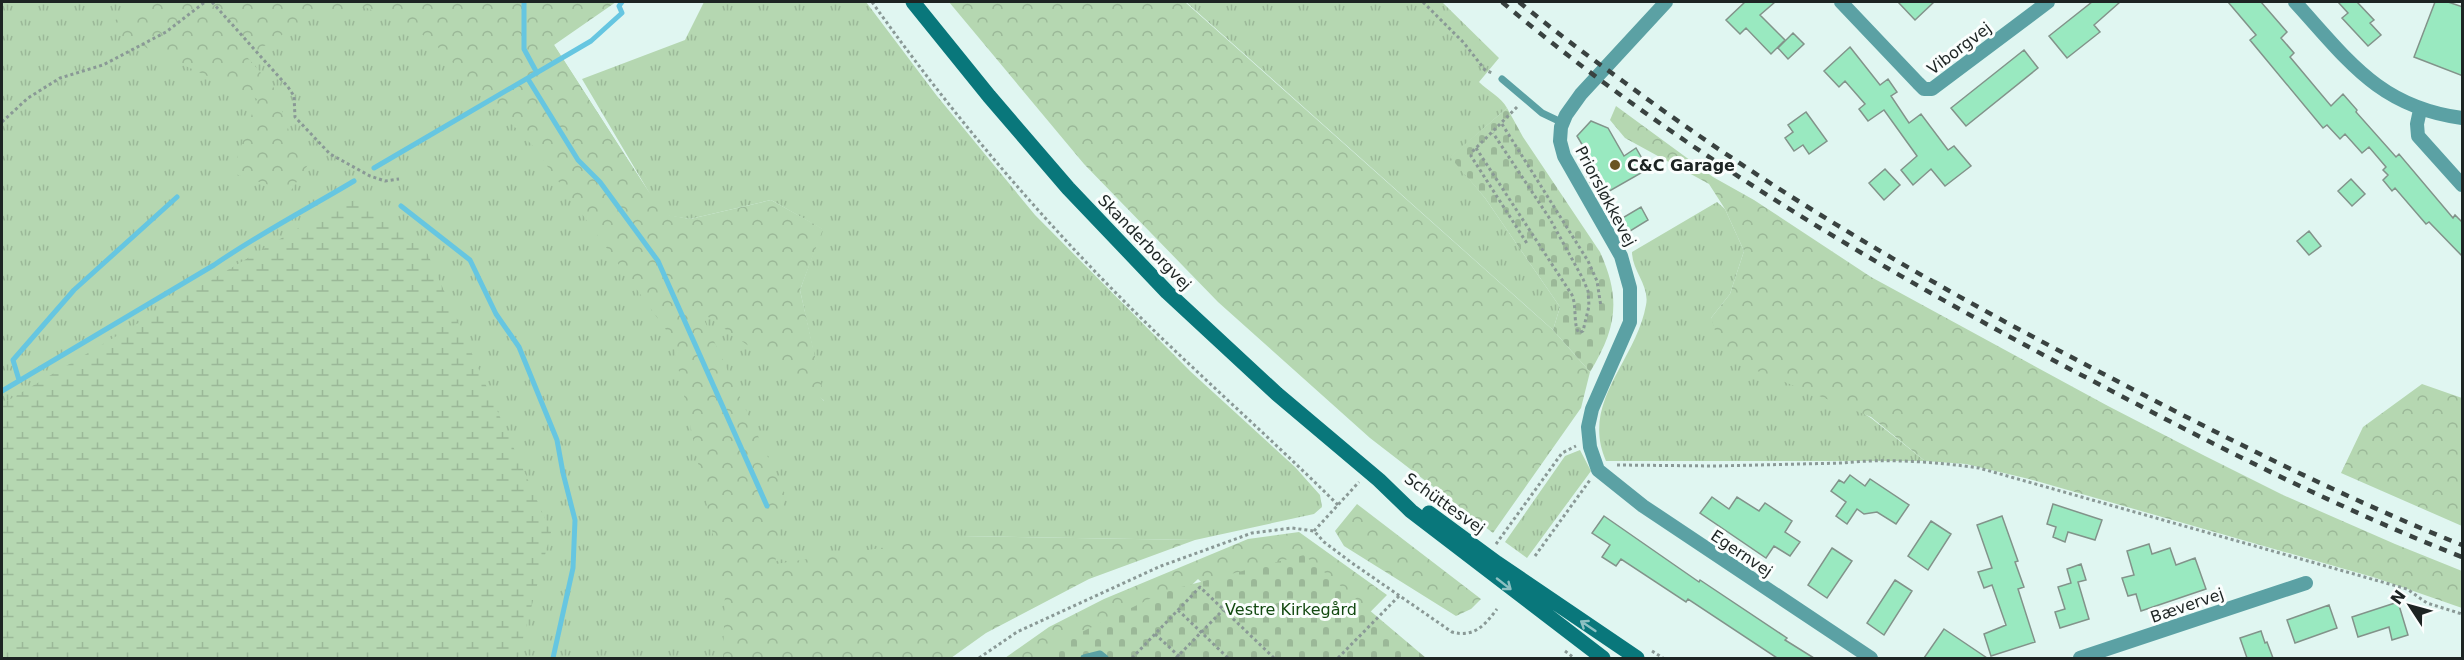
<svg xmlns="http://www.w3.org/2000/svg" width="2464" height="660" font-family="'DejaVu Sans',sans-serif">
	<defs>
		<pattern id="grass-tufts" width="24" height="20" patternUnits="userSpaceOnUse" patternTransform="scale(1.5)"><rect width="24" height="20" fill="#b5d7b1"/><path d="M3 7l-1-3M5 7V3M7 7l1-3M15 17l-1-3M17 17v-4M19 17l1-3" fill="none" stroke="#9bb898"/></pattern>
		<pattern id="forest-crowns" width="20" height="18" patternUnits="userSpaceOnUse" patternTransform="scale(1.5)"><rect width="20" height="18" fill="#b5d7b1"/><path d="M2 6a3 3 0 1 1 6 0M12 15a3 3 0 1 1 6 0" fill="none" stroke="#9bb898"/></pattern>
		<pattern id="wetland-marsh" width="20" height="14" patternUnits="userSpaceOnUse" patternTransform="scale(1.5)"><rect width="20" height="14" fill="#b5d7b1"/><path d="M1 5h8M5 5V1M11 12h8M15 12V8" fill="none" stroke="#9bb898"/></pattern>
		<pattern id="cemetery-stones" width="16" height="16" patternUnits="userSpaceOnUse" patternTransform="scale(1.5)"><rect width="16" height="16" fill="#b5d7b1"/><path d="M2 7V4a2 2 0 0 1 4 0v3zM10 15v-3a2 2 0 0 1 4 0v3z" fill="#9bb898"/></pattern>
	</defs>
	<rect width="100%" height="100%" fill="#e0f6f1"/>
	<!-- grass -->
	<path fill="url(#grass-tufts)" fill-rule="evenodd" d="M2,2H515L554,45L650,194L582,79L685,40L704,2H866L937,96L1035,215L1190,371L1295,467L1320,495L1322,507L1314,514L1195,540L960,536L742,658H2ZM771,200L822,229L800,290L824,401L664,215L690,219Z
		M1186,2H1442L1499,58L1479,82C1488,91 1501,97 1507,108L1451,157L1485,198L1560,307L1553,330Z
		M1717,202L1725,209L1744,251L1730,294L1711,318L1871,418L1925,461H1606C1580,402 1636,361 1646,305C1650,286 1632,271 1632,252Z
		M1580,450L1591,471L1527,558L1505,542L1565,456Z"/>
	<!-- forest -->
	<path fill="url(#forest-crowns)" d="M152,2H616L554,45L663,214L690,219L771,200L823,229L800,290L825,401L700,311L785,494L775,564L960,536L1195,540L1089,579L986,633L951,658H723L725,592L672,338L532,145L429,38L365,7L315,14L247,57L274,88L290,134L311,160L290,192L232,173L257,99L101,27Z
		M949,2H1185L1553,330L1590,372L1581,408L1493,533L1370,438L1218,302L1084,164Z
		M1616,106L1713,177L1754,200L1871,277L2108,406L2205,456L2283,495L2395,544L2462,571V608L2376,578L2029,479L1966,464L1925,461L1871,417L1750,368L1719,343L1711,318L1730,294L1744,251L1725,209L1709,184L1625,138L1610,120Z
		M2422,384L2462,398V526L2341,473L2363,427Z
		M1357,504L1481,599L1471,609L1456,616L1344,546L1335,531Z
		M1299,532L1387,595L1325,658H1284L1198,579L1118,656L1005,658L1049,627L1104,599L1248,539Z"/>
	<!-- wetland -->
	<path fill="url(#wetland-marsh)" d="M349,198L421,239L551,532L518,658H2V404Z"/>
	<!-- cemetery -->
	<path fill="url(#cemetery-stones)" d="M1507,108L1523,137L1600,252C1621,298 1617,328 1590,372L1553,330L1560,307L1485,198L1450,157Z
		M1304,555L1426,658H1040L1057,644L1166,591Z"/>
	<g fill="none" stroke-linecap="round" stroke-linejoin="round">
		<!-- stream -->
		<path stroke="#66c6e1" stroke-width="5" d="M524,2V49L537,73
			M528,79L578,160L600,182L658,261L767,506
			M374,168L591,41L622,13L619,6L622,2
			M401,206L470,260L496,314L519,347L557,440L563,473L575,520L573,568L553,658
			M19,380L13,360L74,290L177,197
			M2,391L214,265C259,234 307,209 354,181"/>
	</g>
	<!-- building -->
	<path fill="#99e9c0" stroke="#82938a" stroke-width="1.5" d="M1745,2H1775L1760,15L1785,40L1771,54L1746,28L1740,34L1726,20Z
		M1898,2H1934L1915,20Z
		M2092,2H2120L2094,25L2100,32L2067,58L2049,36Z
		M2228,2H2261L2287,32L2281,38L2294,53L2290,57L2331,106L2343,94L2357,110L2356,112L2396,157L2399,154L2453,218L2455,215L2463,223V257L2429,222L2426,224L2395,188L2392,191L2383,180L2388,175L2383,170L2386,167L2369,147L2362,153L2345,134L2340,139L2327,125L2323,128L2250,40L2256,35Z
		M2338,2H2357L2374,20L2370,23L2381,35L2368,46L2342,18L2348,13Z
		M2435,2H2448L2463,7V76L2414,57Z
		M1793,33L1804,44L1788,59L1778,48Z
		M1850,47L1880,85L1888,79L1897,92L1891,96L1909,123L1921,114L1948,150L1954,146L1971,166L1945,186L1931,169L1913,185L1901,170L1917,156L1884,110L1868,121L1859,109L1865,104L1845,81L1839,87L1824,71Z
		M2024,50L2038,68L1966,126L1951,108Z
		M1806,112L1827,141L1809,154L1803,145L1794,151L1785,138L1793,132L1788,125Z
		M1591,121L1608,128L1624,156L1636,148L1648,169L1599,197L1587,177L1598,171L1577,136Z
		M1885,169L1900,185L1884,200L1869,183Z
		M2351,179L2365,194L2352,206L2338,191Z
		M1641,207L1648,220L1622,236L1614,223Z
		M2309,231L2321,246L2309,255L2297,241Z
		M1850,475L1865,486L1870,479L1909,505L1896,524L1877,512L1864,514L1857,509L1847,524L1836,516L1846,502L1831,491L1839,480L1844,483Z
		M1712,497L1729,509L1737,497L1759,511L1765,503L1792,521L1785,532L1800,542L1790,556L1774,546L1766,558L1700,513Z
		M2053,504L2102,520L2095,540L2068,532L2065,542L2053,537L2056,527L2047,524Z
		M1604,516L1699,582L1700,580L1787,638L1785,640L1814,658H1777L1688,599L1686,602L1621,559L1616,566L1602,557L1610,545L1592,533Z
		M2002,516L2018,561L2015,562L2024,587L2018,589L2035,642L1991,656L1984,634L2006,625L1992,585L1984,588L1978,572L1992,568L1977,525Z
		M1931,521L1951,534L1928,570L1908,556Z
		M2149,544L2152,554L2170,548L2176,565L2195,558L2206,589L2141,611L2136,594L2128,596L2122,578L2134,575L2127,551Z
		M1832,548L1852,561L1827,598L1808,585Z
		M2081,564L2086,580L2078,582L2089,619L2060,628L2055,612L2065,609L2058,587L2071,583L2067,569Z
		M1895,580L1912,591L1884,635L1867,623Z
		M2398,602L2408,635L2392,640L2389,627L2358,637L2352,617Z
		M2329,605L2337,628L2295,643L2287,620Z
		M1944,629L1987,658H1924Z
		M2261,631L2265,643L2267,642L2273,658H2247L2240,638Z"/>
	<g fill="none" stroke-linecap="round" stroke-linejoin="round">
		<!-- path -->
		<path stroke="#8a9996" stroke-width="3" stroke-dasharray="3 3" stroke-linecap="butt" d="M212,2L288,87L294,96L295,117L330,154L370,176L385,181L399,179
			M872,2C946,106 1028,204 1118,295C1189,367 1267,434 1339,506
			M1423,2L1464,43L1485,70L1492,73
			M1517,107L1472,152L1471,156L1528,245
			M2,122L28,98L60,78L103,65L166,32L205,2
			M1502,124L1588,261L1597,281L1601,307
			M1476,148L1572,295C1577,307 1573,325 1579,333L1583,331L1589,306L1588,291L1583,279L1550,219L1493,133
			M1617,465L1715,466L1843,463C1883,458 1939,462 1979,468L2407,589L2427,603L2462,614
			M1314,531L1359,482
			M1496,544L1562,453L1576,446
			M1535,556L1590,480
			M1178,610L1228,658
			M1155,634L1181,658
			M1565,651L1574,658
			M1652,651L1663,658
			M979,658L1017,632L1161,566L1252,533L1292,528L1314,531L1324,542L1352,563L1452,632C1474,638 1485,625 1497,609
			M1134,658L1133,657L1200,587L1274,658
			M1176,658L1223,610
			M1338,658L1399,596"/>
		<!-- lane -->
		<path stroke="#5ba1a4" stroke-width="7" d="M1502,79L1542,113L1563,123
			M1084,658L1100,654L1105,658"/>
		<!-- street -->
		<path stroke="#5ba1a4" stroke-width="14" d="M1666,2L1581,94L1566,115L1561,127L1560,141L1564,156L1621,256L1630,288V322L1592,409L1588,427L1590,447L1598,470L1643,506L1871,658
			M1841,2L1918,83L1924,89H1932L2048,2
			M2295,2C2348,60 2379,107 2462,118
			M2420,110L2417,124L2418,136L2462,185
			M2080,658L2306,583"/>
		<!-- secondary -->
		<path stroke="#09777b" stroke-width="15" d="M913,2L989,96L1068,188L1167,292L1277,394L1379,480L1411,511L1603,658
			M1429,513L1497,563L1637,658"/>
		<!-- rail -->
		<path stroke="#394240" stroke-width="4.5" stroke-dasharray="8 8" stroke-linecap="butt" d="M1502,2C1680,152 1883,271 2089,379C2210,443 2335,507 2462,557
			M1519,2C1553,30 1588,56 1624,82C1772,192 1932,285 2096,370C2216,433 2337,495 2462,545"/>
	</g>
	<!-- one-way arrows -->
	<defs><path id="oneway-shaft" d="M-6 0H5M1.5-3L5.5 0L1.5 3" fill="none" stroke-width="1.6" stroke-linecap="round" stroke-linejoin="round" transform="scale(1.5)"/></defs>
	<g stroke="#8ec1c2">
		<use href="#oneway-shaft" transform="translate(1504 584) rotate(38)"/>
		<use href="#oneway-shaft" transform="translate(1588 626) rotate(-146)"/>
	</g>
	<!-- markers -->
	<circle fill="#6a5423" stroke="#fafefd" stroke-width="2" cx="1615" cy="165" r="6"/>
	<g text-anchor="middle" stroke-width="6" stroke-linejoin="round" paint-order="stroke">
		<!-- street labels -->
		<g font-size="16" fill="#1d2423" stroke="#fafefd">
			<text transform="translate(1959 48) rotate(-37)" y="6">Viborgvej</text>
			<text transform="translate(1606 196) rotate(62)" y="6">Priorsløkkevej</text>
			<text transform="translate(1145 242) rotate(46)" y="6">Skanderborgvej</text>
			<text transform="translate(1445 503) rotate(35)" y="6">Schüttesvej</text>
			<text transform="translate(1742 553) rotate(34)" y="6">Egernvej</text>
			<text transform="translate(2187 605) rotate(-19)" y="6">Bævervej</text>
		</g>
		<!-- poi labels -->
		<g font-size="16" font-weight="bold" fill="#1d2423" stroke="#fafefd" text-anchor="start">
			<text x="1627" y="171">C&amp;C Garage</text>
		</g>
		<!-- park labels -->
		<g font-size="16" fill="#134911" stroke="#fafefd">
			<text x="1291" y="615">Vestre Kirkegård</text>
		</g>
	</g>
	<!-- border -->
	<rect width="2464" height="660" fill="none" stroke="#1d2423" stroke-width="6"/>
	<!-- north arrow -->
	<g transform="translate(2410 606) rotate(306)" stroke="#fafefd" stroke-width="4.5" paint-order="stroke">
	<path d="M0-4.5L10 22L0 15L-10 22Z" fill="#1d2423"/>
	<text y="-9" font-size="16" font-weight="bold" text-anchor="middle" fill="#1d2423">N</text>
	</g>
</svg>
